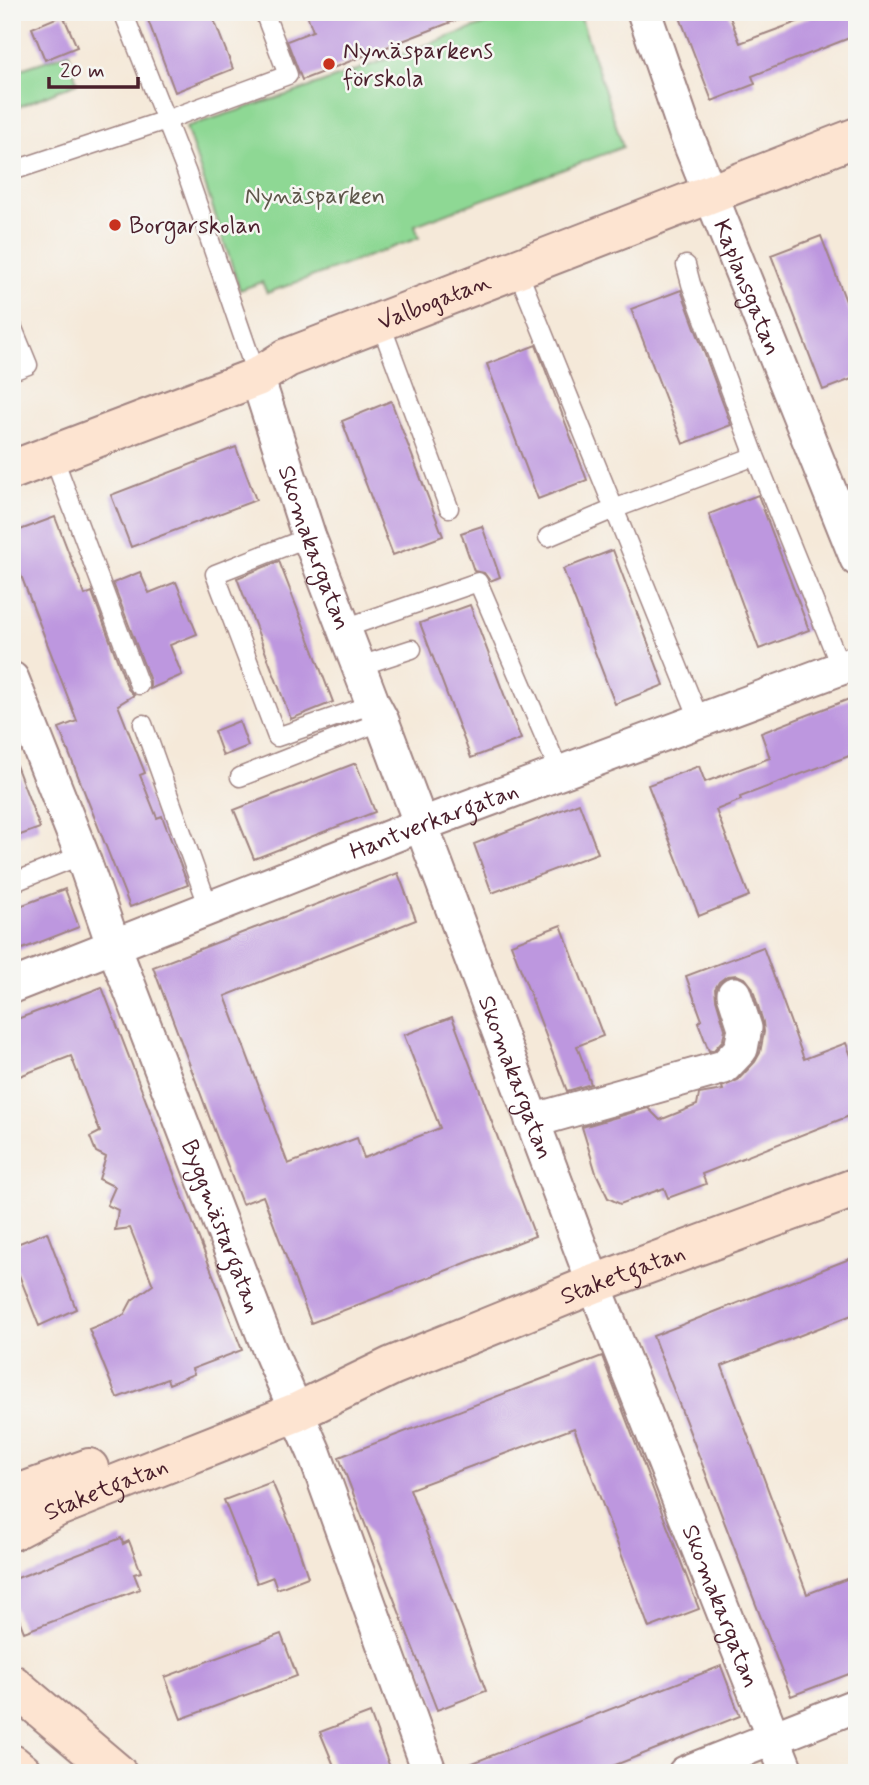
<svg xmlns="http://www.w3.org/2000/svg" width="869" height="1785" font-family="Mynerve,sans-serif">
	<rect width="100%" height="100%" fill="#f6f6f2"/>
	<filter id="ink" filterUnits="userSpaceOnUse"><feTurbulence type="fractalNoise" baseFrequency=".0143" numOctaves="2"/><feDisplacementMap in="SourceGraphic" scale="14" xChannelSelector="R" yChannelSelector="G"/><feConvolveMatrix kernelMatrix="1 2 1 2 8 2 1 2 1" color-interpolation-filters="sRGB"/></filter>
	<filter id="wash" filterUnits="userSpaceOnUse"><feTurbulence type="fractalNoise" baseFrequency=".00686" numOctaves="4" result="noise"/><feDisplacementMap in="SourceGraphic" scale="28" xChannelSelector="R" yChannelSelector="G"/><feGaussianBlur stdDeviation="1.57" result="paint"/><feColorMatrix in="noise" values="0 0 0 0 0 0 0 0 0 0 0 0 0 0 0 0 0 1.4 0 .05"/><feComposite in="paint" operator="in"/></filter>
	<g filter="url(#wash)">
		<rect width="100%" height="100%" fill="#f5e9d9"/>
		<!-- green -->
		<path fill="#8ed894" stroke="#6c7c60" stroke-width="2" d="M518,12H579L623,147L415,225L419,238L267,293L262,282L240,290L186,127L296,92Z
			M69,53L77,83L18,107L12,72Z"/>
		<g id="blocks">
			<!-- building -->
			<path fill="#bd97df" d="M145,12H211L233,69L175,92Z
				M306,12H472V14L302,80L287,41L313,31Z
				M678,12H728L740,43L824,12H857V35L752,76L755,84L712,101Z
				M63,15L77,47L45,60L32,28Z
				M821,236L857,330V377L823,390L771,255Z
				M681,290L731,425L683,444L631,309Z
				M536,345L587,480L538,499L487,364Z
				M391,401L443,536L393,555L342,421Z
				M236,447L256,500L131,547L111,495Z
				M758,495L809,630L759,649L709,514Z
				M55,517L85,595L92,592L128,689L134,695L118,705L145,773L140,775L157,818L162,816L188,885L130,907L59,728L77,721L12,552V533Z
				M482,526L500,577L490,581L484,573L474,571L461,533Z
				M613,550L664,685L615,704L563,569Z
				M279,561L333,702L291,719L237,578Z
				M140,572L149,593L176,582L197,634L170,645L182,675L150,689V681L113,583Z
				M470,605L521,739L471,758L420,623Z
				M857,696V753L740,797L741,800L716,810L749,896L699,916L648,785L699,766L705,782L770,758L761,733Z
				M239,721L248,746L223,756L214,731Z
				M12,760H14L40,828L12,838Z
				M356,763L375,812L254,859L234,810Z
				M579,803L598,853L492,893L474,844Z
				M398,873L416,920L225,996L288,1164L357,1138L364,1158L440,1128L404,1035L452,1017L535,1236L311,1323L263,1196L242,1204L153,967Z
				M65,889L79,927L12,953V909Z
				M561,925L603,1036L577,1046L591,1084L567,1091L511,944Z
				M763,947L804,1059L846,1043L857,1071V1113L702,1174L706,1184L668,1198L664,1188L620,1204L608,1198L596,1173L582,1127L648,1108L660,1120L697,1105L699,1094L723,1090L722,1087L738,1080L755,1062L760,1053L764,1032L763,1022L752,987L746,979L737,975L727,976L719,982L715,989L716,999L725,1029L723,1040L714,1050L709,1051L698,1022L702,1020L686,976Z
				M102,987L242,1350L192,1369L194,1374L169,1384L167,1379L117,1398L89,1329L124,1315L132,1300L153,1285L130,1228L115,1230L118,1210L107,1205L115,1187L99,1179L106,1157L96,1152L90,1137L100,1132L71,1056L12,1079V1021Z
				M47,1232L76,1309L39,1326L12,1257V1246Z
				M857,1256V1313L722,1366L807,1594L857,1575V1671L791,1696L653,1336Z
				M602,1356L699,1609L649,1628L574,1428L410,1489L486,1691L437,1710L339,1457Z
				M272,1482L292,1529L308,1577L277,1589L273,1577L257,1583L224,1500Z
				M121,1538L123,1544L129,1541L141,1572L134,1574L140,1589L24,1632L12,1601V1580Z
				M281,1634L297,1676L181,1719L165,1677Z
				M721,1666L740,1716L595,1773H453L452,1771Z
				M370,1713L392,1773H337L320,1732Z"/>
		</g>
	</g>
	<g filter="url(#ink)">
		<use href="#blocks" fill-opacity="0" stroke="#a08482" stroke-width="2"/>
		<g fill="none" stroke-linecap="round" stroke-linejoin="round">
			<defs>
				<path id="lane" d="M123,12L186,171L257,377
					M12,171L166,120L288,75L264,12
					M686,265L691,284L755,456L841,668
					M517,269L700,721
					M380,322L449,508
					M12,326L28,365L12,371
					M53,456L139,685
					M309,537L215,574L277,737L373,704
					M548,537L614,509L755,456
					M345,628L478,582L560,773
					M360,666L412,649
					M143,724L209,908
					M240,777L382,721
					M12,883L82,855"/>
				<g id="street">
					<path id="s1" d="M644,12L685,131L857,559"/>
					<path id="s2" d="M257,377L309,537L373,704L382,721L594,1284L787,1773"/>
					<path id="s3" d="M12,679L82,855L114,947L269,1349L314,1452L430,1773"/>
					<path id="s4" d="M12,986L420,825L857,662"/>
					<path d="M532,1121L724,1067L741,1049L745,1028L734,994"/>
					<path d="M685,1773L857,1705"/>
				</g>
				<g id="secondary">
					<path id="s5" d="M12,470L257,377L287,358L857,137"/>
					<path d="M12,1496L89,1468"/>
					<path id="s6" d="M12,1531L58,1507L297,1412L392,1366L594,1284L857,1187"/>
					<path d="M12,1684L117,1773"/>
					<path d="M12,1764L23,1773"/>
				</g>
			</defs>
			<!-- lane casing -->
			<use href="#lane" stroke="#a08482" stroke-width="21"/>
			<!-- street casing -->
			<use href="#street" stroke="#a08482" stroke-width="37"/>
			<!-- secondary casing -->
			<use href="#secondary" stroke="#a08482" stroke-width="42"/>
			<!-- lane -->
			<use href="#lane" stroke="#fff" stroke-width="18"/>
			<!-- street -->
			<use href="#street" stroke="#fff" stroke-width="33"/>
			<!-- secondary -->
			<use href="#secondary" stroke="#fde4d1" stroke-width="38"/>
		</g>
	</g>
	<!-- markers -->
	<g fill="#c8321e" stroke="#f6f6f2" stroke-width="2.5">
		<circle cx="329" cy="64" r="7"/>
		<circle cx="115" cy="225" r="7"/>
	</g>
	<g text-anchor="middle" stroke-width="5" stroke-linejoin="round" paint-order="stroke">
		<!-- poi labels -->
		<g font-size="24" fill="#4a1f2b" stroke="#f6f6f2" text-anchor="start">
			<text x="343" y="58">Nynäsparkens<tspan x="343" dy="28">förskola</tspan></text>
			<text x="129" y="233">Borgarskolan</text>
		</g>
		<!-- park labels -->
		<g font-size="24" fill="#5e564a" stroke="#f6f6f2">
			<text x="315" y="203">Nynäsparken</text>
		</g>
		<!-- street labels -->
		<g font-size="24" fill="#4a1f2b" stroke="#f6f6f2">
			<text dy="8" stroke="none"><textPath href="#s1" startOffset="294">Kaplansgatan</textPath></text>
			<text dy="8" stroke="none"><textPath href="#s5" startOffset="455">Valbogatan</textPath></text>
			<text dy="8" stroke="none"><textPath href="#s2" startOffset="180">Skomakargatan</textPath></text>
			<text dy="8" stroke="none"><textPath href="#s4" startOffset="453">Hantverkargatan</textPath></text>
			<text dy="8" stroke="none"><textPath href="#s2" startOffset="747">Skomakargatan</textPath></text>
			<text dy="8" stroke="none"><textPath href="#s3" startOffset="586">Byggmästargatan</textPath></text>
			<text dy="8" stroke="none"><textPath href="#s6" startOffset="663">Staketgatan</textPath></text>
			<text dy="8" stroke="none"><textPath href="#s6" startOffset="103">Staketgatan</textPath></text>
			<text dy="8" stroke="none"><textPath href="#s2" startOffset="1314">Skomakargatan</textPath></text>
		</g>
	</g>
	<!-- margin -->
	<rect width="869" height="1785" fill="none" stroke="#f6f6f2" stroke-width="42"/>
	<!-- scale -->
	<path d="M49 77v10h89v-10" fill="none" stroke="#4a1f2b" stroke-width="3.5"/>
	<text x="60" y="77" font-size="21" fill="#4a1f2b" stroke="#f6f6f2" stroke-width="5" paint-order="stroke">20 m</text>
</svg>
